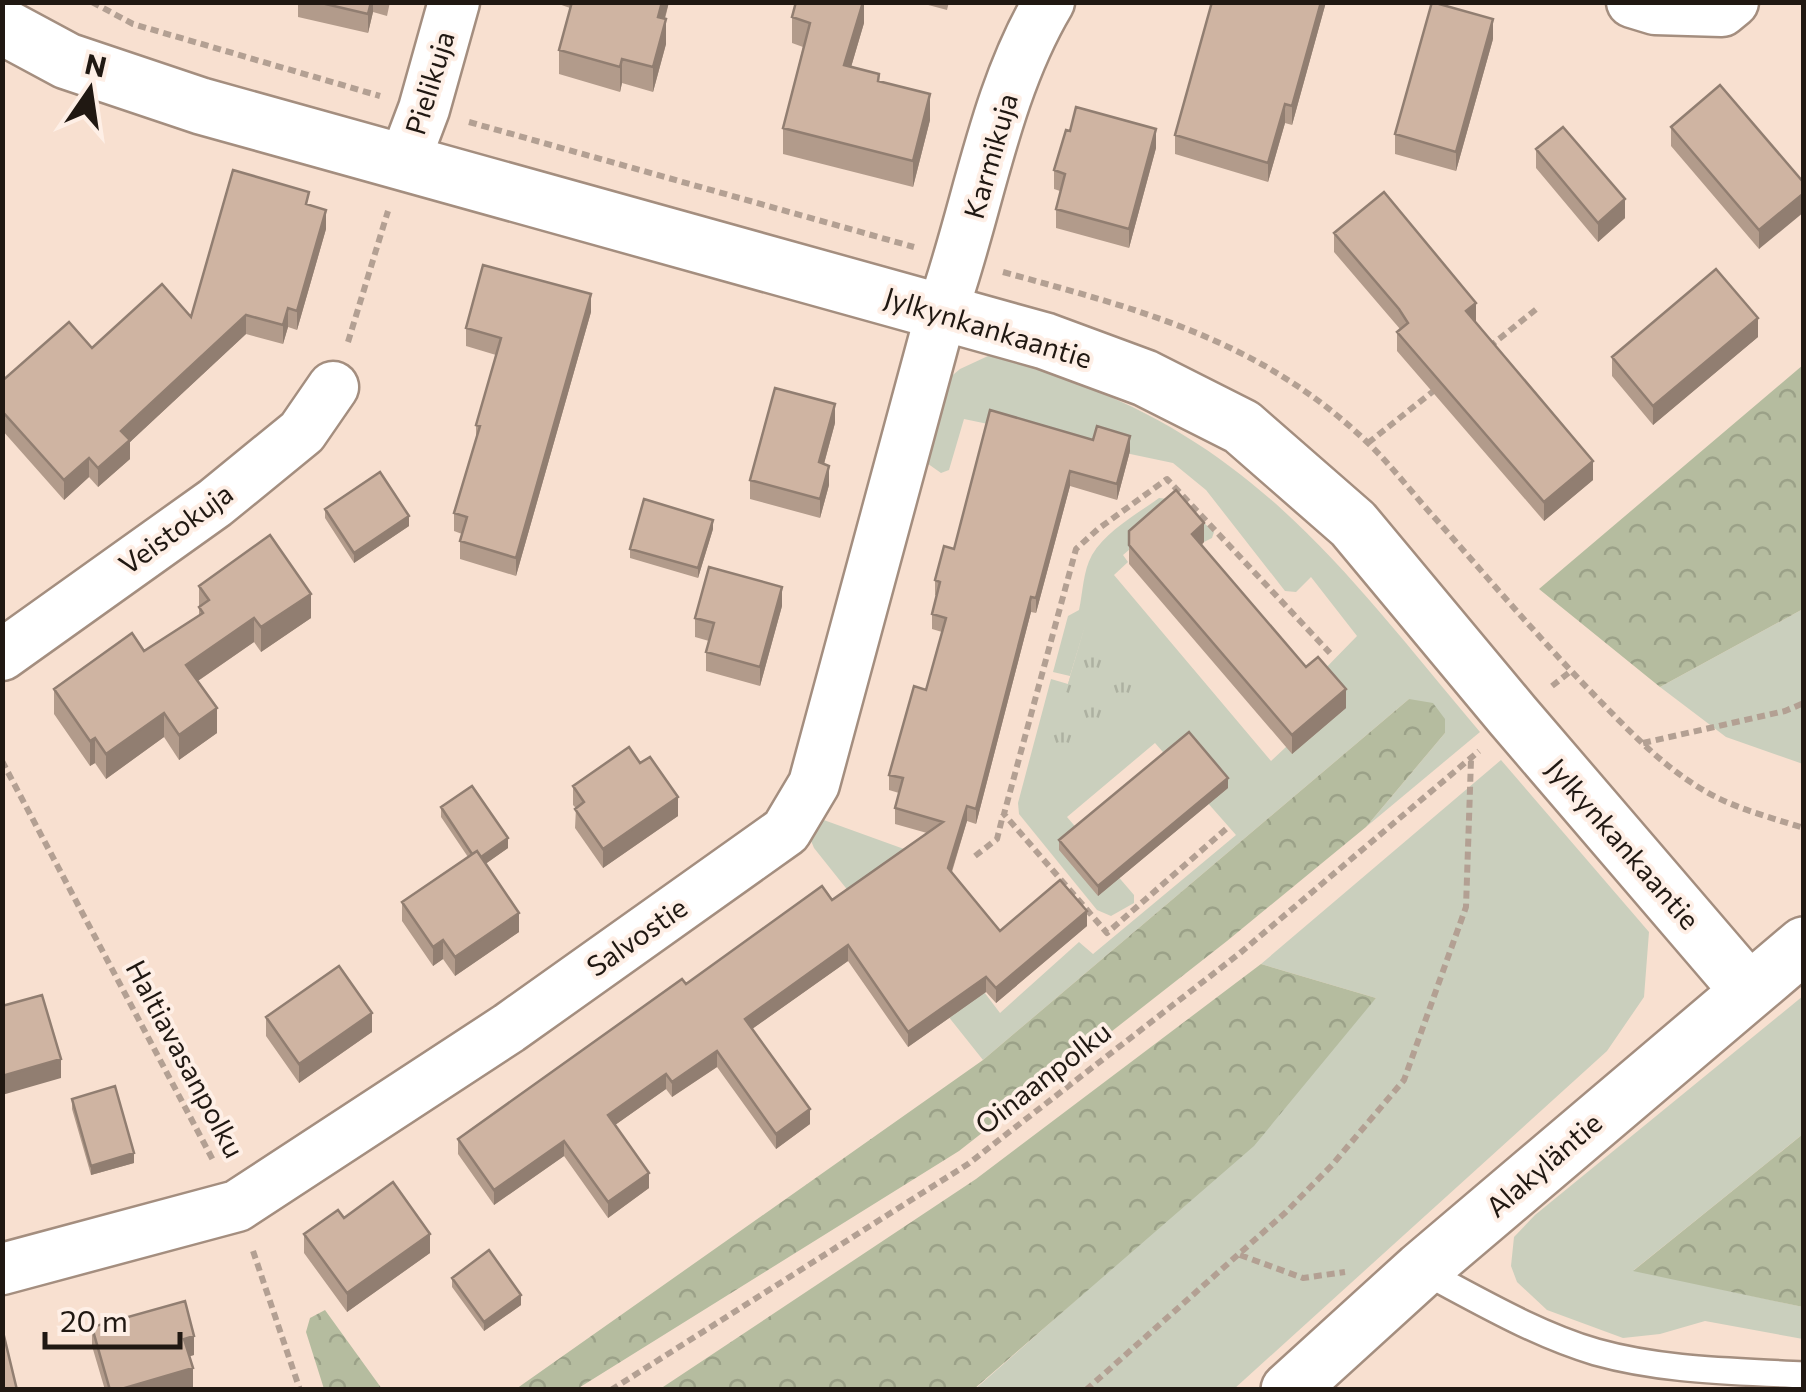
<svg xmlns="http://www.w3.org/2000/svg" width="1806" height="1392" font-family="Commissioner,sans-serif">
	<defs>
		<pattern id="forest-crowns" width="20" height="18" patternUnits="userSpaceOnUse" patternTransform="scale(2.5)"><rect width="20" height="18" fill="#b5bc9f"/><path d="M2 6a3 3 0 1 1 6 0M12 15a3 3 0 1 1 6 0" fill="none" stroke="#9ba188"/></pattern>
		<pattern id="park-tufts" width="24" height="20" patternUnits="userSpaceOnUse" patternTransform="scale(2.5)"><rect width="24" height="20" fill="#cacfbd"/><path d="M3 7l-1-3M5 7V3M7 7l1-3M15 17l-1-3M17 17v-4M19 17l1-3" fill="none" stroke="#adb1a1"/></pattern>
	</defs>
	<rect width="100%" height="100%" fill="#f8e0d0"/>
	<!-- green -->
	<path fill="#cacfbd" d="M988,356C1016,358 1049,373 1076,383C1265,453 1355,584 1480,732L1366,827L1445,733L1409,699L983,1060L814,848L807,831L821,819L904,849L920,907L1000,1013L1079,942L1093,954L1236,835L1155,743L1067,817L1134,895V903L1111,916L1097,910L1019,814L1018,803L1051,679L1068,684L1050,745L1086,623L1070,676L1053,672L1068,616L1079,610C1083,592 1083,571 1092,555C1106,531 1137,514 1159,498L1179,500L1214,532L1212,538L1204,542L1176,510L1123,555L1128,562L1114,575L1271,761L1286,747L1318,676L1357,636L1311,577L1296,592L1285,591L1206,490L1173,463L964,419L949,470L941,473L924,461L948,379L960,369Z
		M1803,609V764L1726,737L1660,687Z
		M1501,760L1649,932L1644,997L1607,1051L1234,1389L974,1390L1077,1299L1376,998L1261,964Z
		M1803,996V1134L1634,1270L1803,1307V1339L1705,1321L1660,1334L1623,1338L1547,1310L1517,1282L1511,1266L1514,1237L1535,1215Z"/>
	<!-- forest -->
	<path fill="url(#forest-crowns)" d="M1803,365V609L1660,687L1539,589Z
		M1409,699L1433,703L1445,719V733L1366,827L1227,941L959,1151L577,1389H516L983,1060Z
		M1261,964L1376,998L1254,1146L974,1389H660L976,1179Z
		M1803,1134V1307L1633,1271Z
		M325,1310L382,1389H324L306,1332L310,1318Z"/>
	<!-- park -->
	<path fill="url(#park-tufts)" d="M1086,623L1148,682L1078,750L1050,745Z"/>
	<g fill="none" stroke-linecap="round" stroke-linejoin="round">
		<defs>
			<path id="lane" d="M1421,1270C1478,1300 1535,1334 1596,1352C1664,1371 1734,1371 1804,1375"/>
			<path id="street" d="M1632,2L1655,9L1722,11L1733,2
				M404,162L424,109L454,2
				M2,655L215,503L302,432L333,387
				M2,1269L237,1206L509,1028L786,831L814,784L941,314C978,211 993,96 1049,2"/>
			<path id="secondary" d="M2,26L67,61L201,106L1045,341L1145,378L1242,427L1353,524L1513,716L1748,990
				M1289,1390L1421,1270L1804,945"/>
		</defs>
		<!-- lane casing -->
		<use href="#lane" stroke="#a48e7f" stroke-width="30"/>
		<!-- street casing -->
		<use href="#street" stroke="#a48e7f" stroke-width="55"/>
		<!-- secondary casing -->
		<use href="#secondary" stroke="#a48e7f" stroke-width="60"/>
		<!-- path -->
		<path stroke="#b3a093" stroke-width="6" stroke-dasharray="8 5" stroke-linecap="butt" d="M92,2L133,24L380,96
			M469,122L914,247
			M1003,272C1141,310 1261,340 1368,443C1392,466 1412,493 1434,517C1489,579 1543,643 1601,702C1636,738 1673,776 1718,798C1745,811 1775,819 1804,828
			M348,342L388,211
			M1489,347L1539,307
			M1368,443L1436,389
			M1552,686L1571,671
			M1643,743L1785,711L1804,703
			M2,761L214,1162
			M1226,829L1107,933L1004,814L1076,549L1098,529L1167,479L1330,653
			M975,856L997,839L1003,815
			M253,1251L300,1390
			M1240,1255L1303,1278L1345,1272
			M611,1390L968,1164L1240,953L1479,751
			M1086,1390L1286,1212L1332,1165L1404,1080L1466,907L1471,760"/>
		<!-- lane -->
		<use href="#lane" stroke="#fff" stroke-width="25"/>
		<!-- street -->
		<use href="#street" stroke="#fff" stroke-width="50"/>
		<!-- secondary -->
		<use href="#secondary" stroke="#fff" stroke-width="55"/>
	</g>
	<!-- wall -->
	<path fill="#b29b8b" d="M298,2H390L387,16L373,12L368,33L298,17Z
		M553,2H669L665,19L666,44L653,92L622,83L620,92L559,74V50L570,8Z
		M864,2V23L851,67L879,81L930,120L913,187L783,154V128L803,47L792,43V17Z
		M917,2H949L947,10Z
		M1212,2H1326L1292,125L1285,123L1268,182L1175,154V135Z
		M1493,39L1456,171L1395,154V134Z
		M1671,127L1804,183L1759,249L1671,146Z
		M1070,131L1156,148L1129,248L1056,228V209L1060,191L1054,189V170Z
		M1536,149L1625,218L1598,242L1536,168Z
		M309,205L326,229L297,330L288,327L283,344L246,334L130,442V459L98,487L89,477L64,500L2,430V374L4,380L92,348L191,317Z
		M1334,233L1476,322L1593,480L1544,521L1397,351V332L1400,329L1334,252Z
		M591,312L516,576L460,559V541L462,534L454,531V513L476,442V425L496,355L466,346V328Z
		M1758,337L1653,425L1612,376V357Z
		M990,410L1130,451L1117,500L1070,486L1036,613L1031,612L976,824L967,821L952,872L1000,931L1087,926L996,1003L986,992L908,1047L848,961L752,1029L810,1124L776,1149L717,1067L672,1097L666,1089L615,1125L649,1188L608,1218L564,1156L494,1205L458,1154V1139L686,984L832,900L927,833L895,824V808L899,793L889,790V775L926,690L942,632L932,629V614L937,596L935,595V580L954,549Z
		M835,423L824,464L829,485L820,518L750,499V480Z
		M325,509L409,526L354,563L325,518Z
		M713,529L698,578L630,558V549Z
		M1129,531L1204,542L1202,545L1306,667L1346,708L1292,754L1129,564Z
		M199,586L311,618L261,652L254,642L198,681L217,733L179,760L164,737L106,779L95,763L90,766L54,714V689L144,651L199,616Z
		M782,606L760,686L706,671V652L709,641L695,637V618Z
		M573,786L678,816L603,868L575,828L576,808L573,805Z
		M1228,788L1098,896L1059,850V840Z
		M441,807L508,848L485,864L519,932L455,976L443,959L433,966L402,921V902L468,857L441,817Z
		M266,1017L372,1032L299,1083L266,1036Z
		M72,1099L134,1163L91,1175L72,1109Z
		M344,1218L430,1253L347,1312L304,1253V1234Z
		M452,1278L521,1305L484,1331L452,1287Z
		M92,1327L194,1355L189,1356L193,1387L183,1390H105L92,1346Z"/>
	<!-- shaded-wall -->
	<path fill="#917e71" d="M371,2H373V12L368,33V14Z
		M662,2H669L658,42V17Z
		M863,2H864V23L844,91V65Z
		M1321,2H1326L1292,125V106Z
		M666,19V44L653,92V67Z
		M1493,19V39L1456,171V152Z
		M622,59V83L620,92V67Z
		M930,94V120L913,187V161Z
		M1285,104V123L1268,182V163Z
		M1156,129V148L1129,248V229Z
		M1804,193V212L1759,249V230Z
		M1625,199V218L1598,242V223Z
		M326,210V229L297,330V311Z
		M591,294V312L516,576V558Z
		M1476,303V322L1466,311Z
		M288,308V327L283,344V325Z
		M246,315V334L130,442V459L98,487V468L121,431Z
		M1758,318V337L1653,425V406Z
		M835,404V423L819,482V462Z
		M1130,436V451L1117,500V484Z
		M89,458V477L64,500V480Z
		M1593,461V480L1544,521V502Z
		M829,466V485L820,518V499Z
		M1070,471V486L1036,613V598Z
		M409,516V526L354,563V553Z
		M713,520V529L698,578V568Z
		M1204,523V542L1192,553V534Z
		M782,587V606L760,686V667Z
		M311,594V618L261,652V627Z
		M1031,597V612L976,824V809Z
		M254,618V642L186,689V665Z
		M1346,689V708L1292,754V735Z
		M217,708V733L179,760V735Z
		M164,713V737L106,779V754Z
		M95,738V763L90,766V741Z
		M1228,778V788L1098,896V886Z
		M678,797V816L603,868V849Z
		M967,806V821L948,883V868Z
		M508,838V848L477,870V860Z
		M1087,911V926L996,1003V988Z
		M519,913V932L455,976V957Z
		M443,940V959L433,966V947Z
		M848,945V961L745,1034V1019Z
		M986,977V992L908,1047V1032Z
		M372,1013V1032L299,1083V1064Z
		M717,1051V1067L672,1097V1082Z
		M61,1059V1078L2,1095V1076Z
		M666,1074V1089L608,1130V1115Z
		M810,1109V1124L776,1149V1134Z
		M564,1141V1156L494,1205V1190Z
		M134,1153V1163L91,1175V1166Z
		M649,1173V1188L608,1218V1202Z
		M430,1234V1253L347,1312V1293Z
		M521,1295V1305L484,1331V1322Z
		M194,1336V1355L184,1358V1339Z
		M193,1368V1387L183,1390H118Z"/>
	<!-- building -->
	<path fill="#cfb4a2" stroke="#917e71" stroke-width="2.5" d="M317,2H371L368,14Z
		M572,2H662L658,17L666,19L653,67L622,59L620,67L559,50Z
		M796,2H863L844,65L879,74L878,81L930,94L913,161L783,128L810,23L792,17Z
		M1212,2H1321L1292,106L1285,104L1268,163L1175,135Z
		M1432,2L1493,19L1456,152L1395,134Z
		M1720,85L1804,183V193L1759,230L1671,127Z
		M1076,107L1156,129L1129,229L1056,209L1065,174L1054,170L1066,130L1070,131Z
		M1563,127L1625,199L1598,223L1536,149Z
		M233,170L309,192L306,204L326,210L297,311L288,308L283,325L246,315L121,431L130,440L98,468L89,458L64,480L2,411V381L69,322L92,348L162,284L191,317Z
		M1384,192L1476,303L1466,311L1593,461L1544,502L1397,332L1408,323L1399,309L1334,233Z
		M483,265L591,294L516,558L460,541L467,517L454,513L480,426L476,425L501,338L466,328Z
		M1716,269L1758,318L1653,406L1612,357Z
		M775,388L835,404L819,462L829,466L820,499L750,480Z
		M990,410L1093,440L1097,426L1130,436L1117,484L1070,471L1036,598L1031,597L976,809L967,806L948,868L1000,931L1060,880L1087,911L996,988L986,977L908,1032L848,945L745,1019L810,1109L776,1134L717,1051L672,1082L666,1074L608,1115L649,1173L608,1202L564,1141L494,1190L458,1139L682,979L686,984L822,886L832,900L943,822L895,808L903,778L889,775L914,686L926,690L946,618L932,614L940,582L935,580L944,546L954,549Z
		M380,472L409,516L354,553L325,509Z
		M1176,490L1204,523L1192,534L1306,667L1318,657L1346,689L1292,735L1129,545V531Z
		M644,499L713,520L698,568L630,549Z
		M270,535L311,594L261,627L254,618L186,665L217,708L179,735L164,713L106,754L95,738L90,741L54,689L132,633L144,651L203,613L199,607L209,600L199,586Z
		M709,567L782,587L760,667L706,652L714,623L695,618Z
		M1189,732L1228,778L1098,886L1059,840Z
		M629,747L640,763L650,757L678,797L603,849L575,809L584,802L573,786Z
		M472,786L508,838L481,857L477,851L472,854L441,807Z
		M477,851L519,913L455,957L443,940L433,947L402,902Z
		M339,966L372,1013L299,1064L266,1017Z
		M42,995L61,1059L2,1076V1006Z
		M115,1086L134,1153L91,1166L72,1099Z
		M393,1182L430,1234L347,1293L304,1234L338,1210L344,1218Z
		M489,1250L521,1295L484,1322L452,1278Z
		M185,1301L194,1336L184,1339L193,1368L118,1390H110L92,1327Z
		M2,1336H4L17,1390H2Z"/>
	<g text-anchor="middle" stroke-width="8" stroke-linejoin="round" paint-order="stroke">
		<!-- street labels -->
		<g font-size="28" fill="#201812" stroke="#feefe6">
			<text transform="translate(430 83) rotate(-73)" y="10">Pielikuja</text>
			<text transform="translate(991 156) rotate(-74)" y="10">Karmikuja</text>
			<text transform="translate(988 328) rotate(17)" y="10">Jylkynkankaantie</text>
			<text transform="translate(176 529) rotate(-36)" y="10">Veistokuja</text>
			<text transform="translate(1623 844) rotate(49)" y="10">Jylkynkankaantie</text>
			<text transform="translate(637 937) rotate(-35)" y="10">Salvostie</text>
			<text transform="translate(185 1059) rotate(62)" y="10">Haltiavasanpolku</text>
			<text transform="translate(1043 1078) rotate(-38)" y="10">Oinaanpolku</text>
			<text transform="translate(1544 1165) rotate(-41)" y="10">Alakyläntie</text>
		</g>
	</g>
	<!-- border -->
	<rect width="1806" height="1392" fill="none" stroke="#201812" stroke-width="10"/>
	<!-- north arrow -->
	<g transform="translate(90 90) rotate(13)" stroke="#feefe6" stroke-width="8" paint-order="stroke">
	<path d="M0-8L18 38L0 25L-18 38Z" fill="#201812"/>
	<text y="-15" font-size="28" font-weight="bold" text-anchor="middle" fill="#201812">N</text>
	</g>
	<!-- scale -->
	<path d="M45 1332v15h135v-15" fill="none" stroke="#201812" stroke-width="5"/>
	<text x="60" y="1332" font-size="30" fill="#201812" stroke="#feefe6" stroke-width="8" paint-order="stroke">20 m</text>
</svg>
